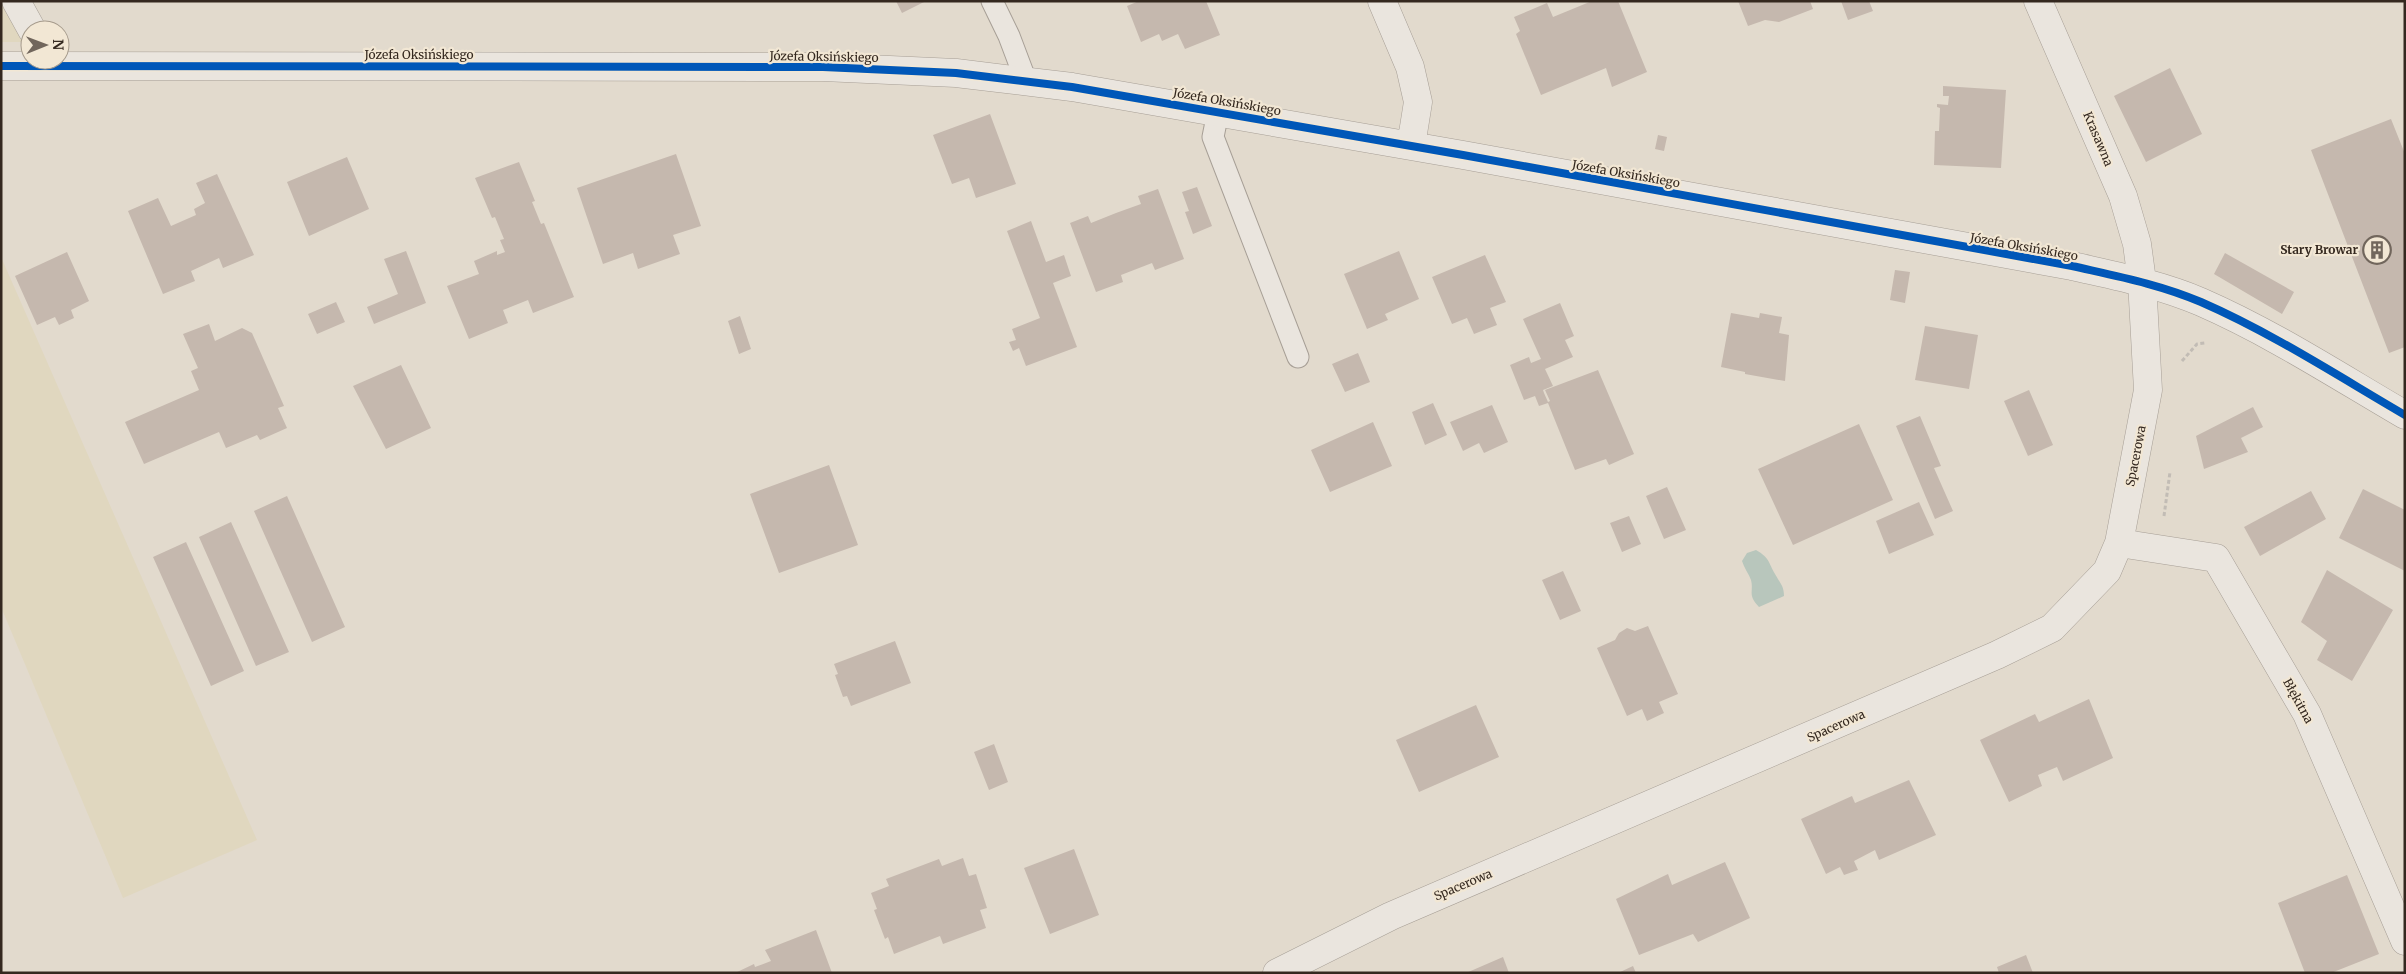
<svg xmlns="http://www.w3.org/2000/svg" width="2406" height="974" font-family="Merriweather,serif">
	<rect width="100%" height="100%" fill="#e2dacd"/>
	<!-- farmland -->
	<path fill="#e0d7bf" d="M1,1H4L27,42H1Z
		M1,257L257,840L123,898L1,607Z"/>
	<!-- water -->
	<path fill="#b8c6bc" d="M1756,550C1770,558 1768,562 1775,574C1780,583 1784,586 1784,596L1759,607C1747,594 1754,592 1751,580C1749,574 1744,568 1742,561L1747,553Z"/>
	<!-- building -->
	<path fill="#c5b8ae" d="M896,1H926L902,13Z
		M1139,1H1206L1220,35L1185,49L1178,34L1162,41L1159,34L1141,42L1127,6Z
		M1592,1H1618L1647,72L1612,87L1606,68L1541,95L1516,34L1520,31L1514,17L1547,3L1553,17Z
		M1738,1H1810L1813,9L1779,22L1765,20L1748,26Z
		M1841,1H1869L1873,11L1848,20Z
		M2170,68L2202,134L2146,162L2114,96Z
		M1943,86L2006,90L2001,168L1934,165L1935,131H1939L1940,108L1937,107V104L1948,105L1949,96H1943Z
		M990,114L1016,184L976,198L969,178L952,184L933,135Z
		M2391,119L2405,154V347L2389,353L2311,150Z
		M1658,135L1667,137L1664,151L1655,149Z
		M676,154L701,226L673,235L680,254L638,269L633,253L603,264L577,188Z
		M347,157L369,209L309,236L287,182Z
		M519,162L535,201L532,202L541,224L544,223L574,297L533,313L528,300L503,310L508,323L469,339L447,286L479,274L474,261L497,251V255L505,252L500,240L504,239L495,217L492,218L475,178Z
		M217,174L254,255L223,268L219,258L191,271L195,281L163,294L128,211L158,198L171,226L196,215L194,209L205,203L196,183Z
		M1197,187L1212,226L1193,234L1185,212L1189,211L1182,192Z
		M1158,189L1184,259L1155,270L1152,263L1121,275L1123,282L1096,292L1070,223L1088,216L1091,223L1116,213L1141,204L1138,196Z
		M1031,221L1046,262L1064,255L1071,276L1053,283L1077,347L1026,366L1019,348L1013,351L1009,342L1016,340L1012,329L1040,318L1007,231Z
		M406,251L426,303L374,324L367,307L398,294L384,259Z
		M1399,251L1419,299L1385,314L1388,320L1367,329L1344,274Z
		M67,252L89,301L71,310L74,318L59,325L55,317L37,325L15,276Z
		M2225,253L2294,292L2282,314L2214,274Z
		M1485,255L1506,302L1490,308L1497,325L1474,334L1467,318L1452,324L1432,277Z
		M1895,270L1910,272L1905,303L1890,300Z
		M336,302L345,322L317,334L308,314Z
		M1560,303L1574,336L1565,340L1573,357L1545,369L1553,386L1543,390L1544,393L1548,402L1550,401L1545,390L1598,370L1634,454L1609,465L1606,459L1575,470L1548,403L1539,406L1535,396L1524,400L1510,365L1529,357L1531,363L1541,359L1523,319Z
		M1731,313L1759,318L1760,313L1782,317L1779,333L1789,335L1785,381L1745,374V372L1721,367Z
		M740,316L751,349L739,354L728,321Z
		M209,324L215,341L242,328L252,333L284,406L278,408L287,428L260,440L257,435L226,448L219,432L144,464L125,422L199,390L191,371L198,368L183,334Z
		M1925,326L1978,335L1969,389L1915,380Z
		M1358,353L1370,382L1345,392L1332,364Z
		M401,365L431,428L386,449L353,386Z
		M2029,390L2053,445L2028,456L2004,401Z
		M1433,403L1447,435L1425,445L1412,412Z
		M1492,405L1508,442L1484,453L1479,443L1463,451L1450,422Z
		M2253,407L2263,427L2241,438L2248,452L2204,469L2196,436Z
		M1920,416L1941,466L1934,468L1953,511L1935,519L1896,426Z
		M1373,422L1392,466L1330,492L1311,450Z
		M1859,424L1893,500L1793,545L1758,469Z
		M829,465L858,545L779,573L750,494Z
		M1667,487L1686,530L1664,539L1646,496Z
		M2363,489L2405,510V571L2339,538Z
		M2311,491L2326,519L2260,556L2244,527Z
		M287,496L345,627L312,642L254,511Z
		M1919,502L1934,535L1889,554L1876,521Z
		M1629,516L1641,544L1622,552L1610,523Z
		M231,522L289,652L256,666L199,537Z
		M186,542L244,671L211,686L153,557Z
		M2327,570L2393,610L2352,681L2317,660L2327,641L2301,622Z
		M1563,571L1581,611L1560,620L1542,580Z
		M1648,626L1678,694L1659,702L1664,713L1647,721L1642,709L1627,716L1597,648L1615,640L1619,633L1627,628L1635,631Z
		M895,641L911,683L851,706L847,696L843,697L835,675L838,674L834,664Z
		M2089,699L2113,758L2063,781L2057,767L2038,775L2042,786L2009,802L1980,740L2035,714L2039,722Z
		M1476,705L1499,757L1419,792L1396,740Z
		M994,744L1008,782L989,790L974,752Z
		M1909,780L1936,835L1879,860L1875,850L1854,861L1858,870L1844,875L1840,867L1826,874L1801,819L1852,796L1855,803Z
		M1074,849L1099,915L1050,934L1024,868Z
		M963,858L969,876L976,874L987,908L980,910L986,928L943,944L940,936L894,954L888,937L885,939L874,910L877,909L871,893L889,886L886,879L939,859L942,866Z
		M1725,862L1750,918L1698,942L1693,934L1639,955L1616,899L1668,874L1672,885Z
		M2347,875L2379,954L2331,973H2305L2278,903Z
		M816,930L832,973H735L754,964L755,967L771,961L765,950Z
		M2026,955L2033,973H1999L1997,967Z
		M1503,957L1509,973H1466Z
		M1633,966L1636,973H1618Z"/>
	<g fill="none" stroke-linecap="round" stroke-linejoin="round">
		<defs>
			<path id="lane" d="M992,1L1009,36L1026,81
				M1218,112L1213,137L1298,357"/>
			<path id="street" d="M16,1L32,30
				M1382,1L1410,67L1418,102L1411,146
				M1,66L823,67L956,73L1072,87L1463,155L2072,266C2116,276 2159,284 2201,302C2272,333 2338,376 2405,415
				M2119,543L2216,558L2307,714L2405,941
				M1277,973L1391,916L1997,655L2052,628L2107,571L2119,543L2148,390L2142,281L2137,244L2123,196L2038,1"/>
		</defs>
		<!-- lane casing -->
		<use href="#lane" stroke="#a79f96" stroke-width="23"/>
		<!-- street casing -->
		<use href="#street" stroke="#a79f96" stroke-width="29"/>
		<!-- path -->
		<path stroke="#c2bcb5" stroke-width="3" stroke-dasharray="4 2.5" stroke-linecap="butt" d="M2182,361L2197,344L2205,343
			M2164,516L2170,472"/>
		<!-- lane -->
		<use href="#lane" stroke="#eae5de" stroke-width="21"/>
		<!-- street -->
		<use href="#street" stroke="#eae5de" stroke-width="28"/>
		<defs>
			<path id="cycleway" d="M1,66L823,67L956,73L1072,87L1463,155L2072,266C2116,276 2159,284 2201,302C2272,333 2338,376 2405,415"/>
		</defs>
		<!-- cycleway casing -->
		<use href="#cycleway" stroke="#f2e7d4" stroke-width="11"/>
		<!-- cycleway -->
		<use href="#cycleway" stroke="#0057b8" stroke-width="8"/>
	</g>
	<!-- icons -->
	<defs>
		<symbol id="building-ring" viewBox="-11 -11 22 22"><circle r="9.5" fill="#f2e7d4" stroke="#71665c" stroke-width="1.5"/><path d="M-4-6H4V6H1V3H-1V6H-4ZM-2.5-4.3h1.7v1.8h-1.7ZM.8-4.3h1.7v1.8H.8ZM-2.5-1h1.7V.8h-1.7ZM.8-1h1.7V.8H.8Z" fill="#71665c"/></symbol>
	</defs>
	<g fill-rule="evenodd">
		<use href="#building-ring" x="2361" y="234" width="32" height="32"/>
	</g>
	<g text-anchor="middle" stroke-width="4.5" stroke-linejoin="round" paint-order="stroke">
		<!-- street labels -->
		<g font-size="12" fill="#34281f" stroke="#f2e7d4">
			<text x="419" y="59">Józefa Oksińskiego</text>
			<text transform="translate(824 57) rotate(1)" y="4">Józefa Oksińskiego</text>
			<text transform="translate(1227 102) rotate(10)" y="4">Józefa Oksińskiego</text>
			<text transform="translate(2098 139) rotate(67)" y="4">Krasawna</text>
			<text transform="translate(1626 174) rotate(10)" y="4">Józefa Oksińskiego</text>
			<text transform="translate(2024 247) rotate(10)" y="4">Józefa Oksińskiego</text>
			<text transform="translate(2136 456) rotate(-79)" y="4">Spacerowa</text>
			<text transform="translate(2298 701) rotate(61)" y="4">Błękitna</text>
			<text transform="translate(1836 726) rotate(-24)" y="4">Spacerowa</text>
			<text transform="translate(1463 885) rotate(-23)" y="4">Spacerowa</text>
		</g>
		<!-- poi labels -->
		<g font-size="12" font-weight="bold" fill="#34281f" stroke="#f2e7d4" text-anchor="end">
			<text x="2358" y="254">Stary Browar</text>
		</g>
	</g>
	<!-- border -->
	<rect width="2406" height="974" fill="none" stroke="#34281f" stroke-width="5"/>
	<!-- north arrow -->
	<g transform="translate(45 45) rotate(89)"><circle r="24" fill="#f2e7d4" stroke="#a69b8c"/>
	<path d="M0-4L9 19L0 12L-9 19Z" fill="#71665c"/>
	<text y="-8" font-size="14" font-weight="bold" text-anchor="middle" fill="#34281f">N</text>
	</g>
</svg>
